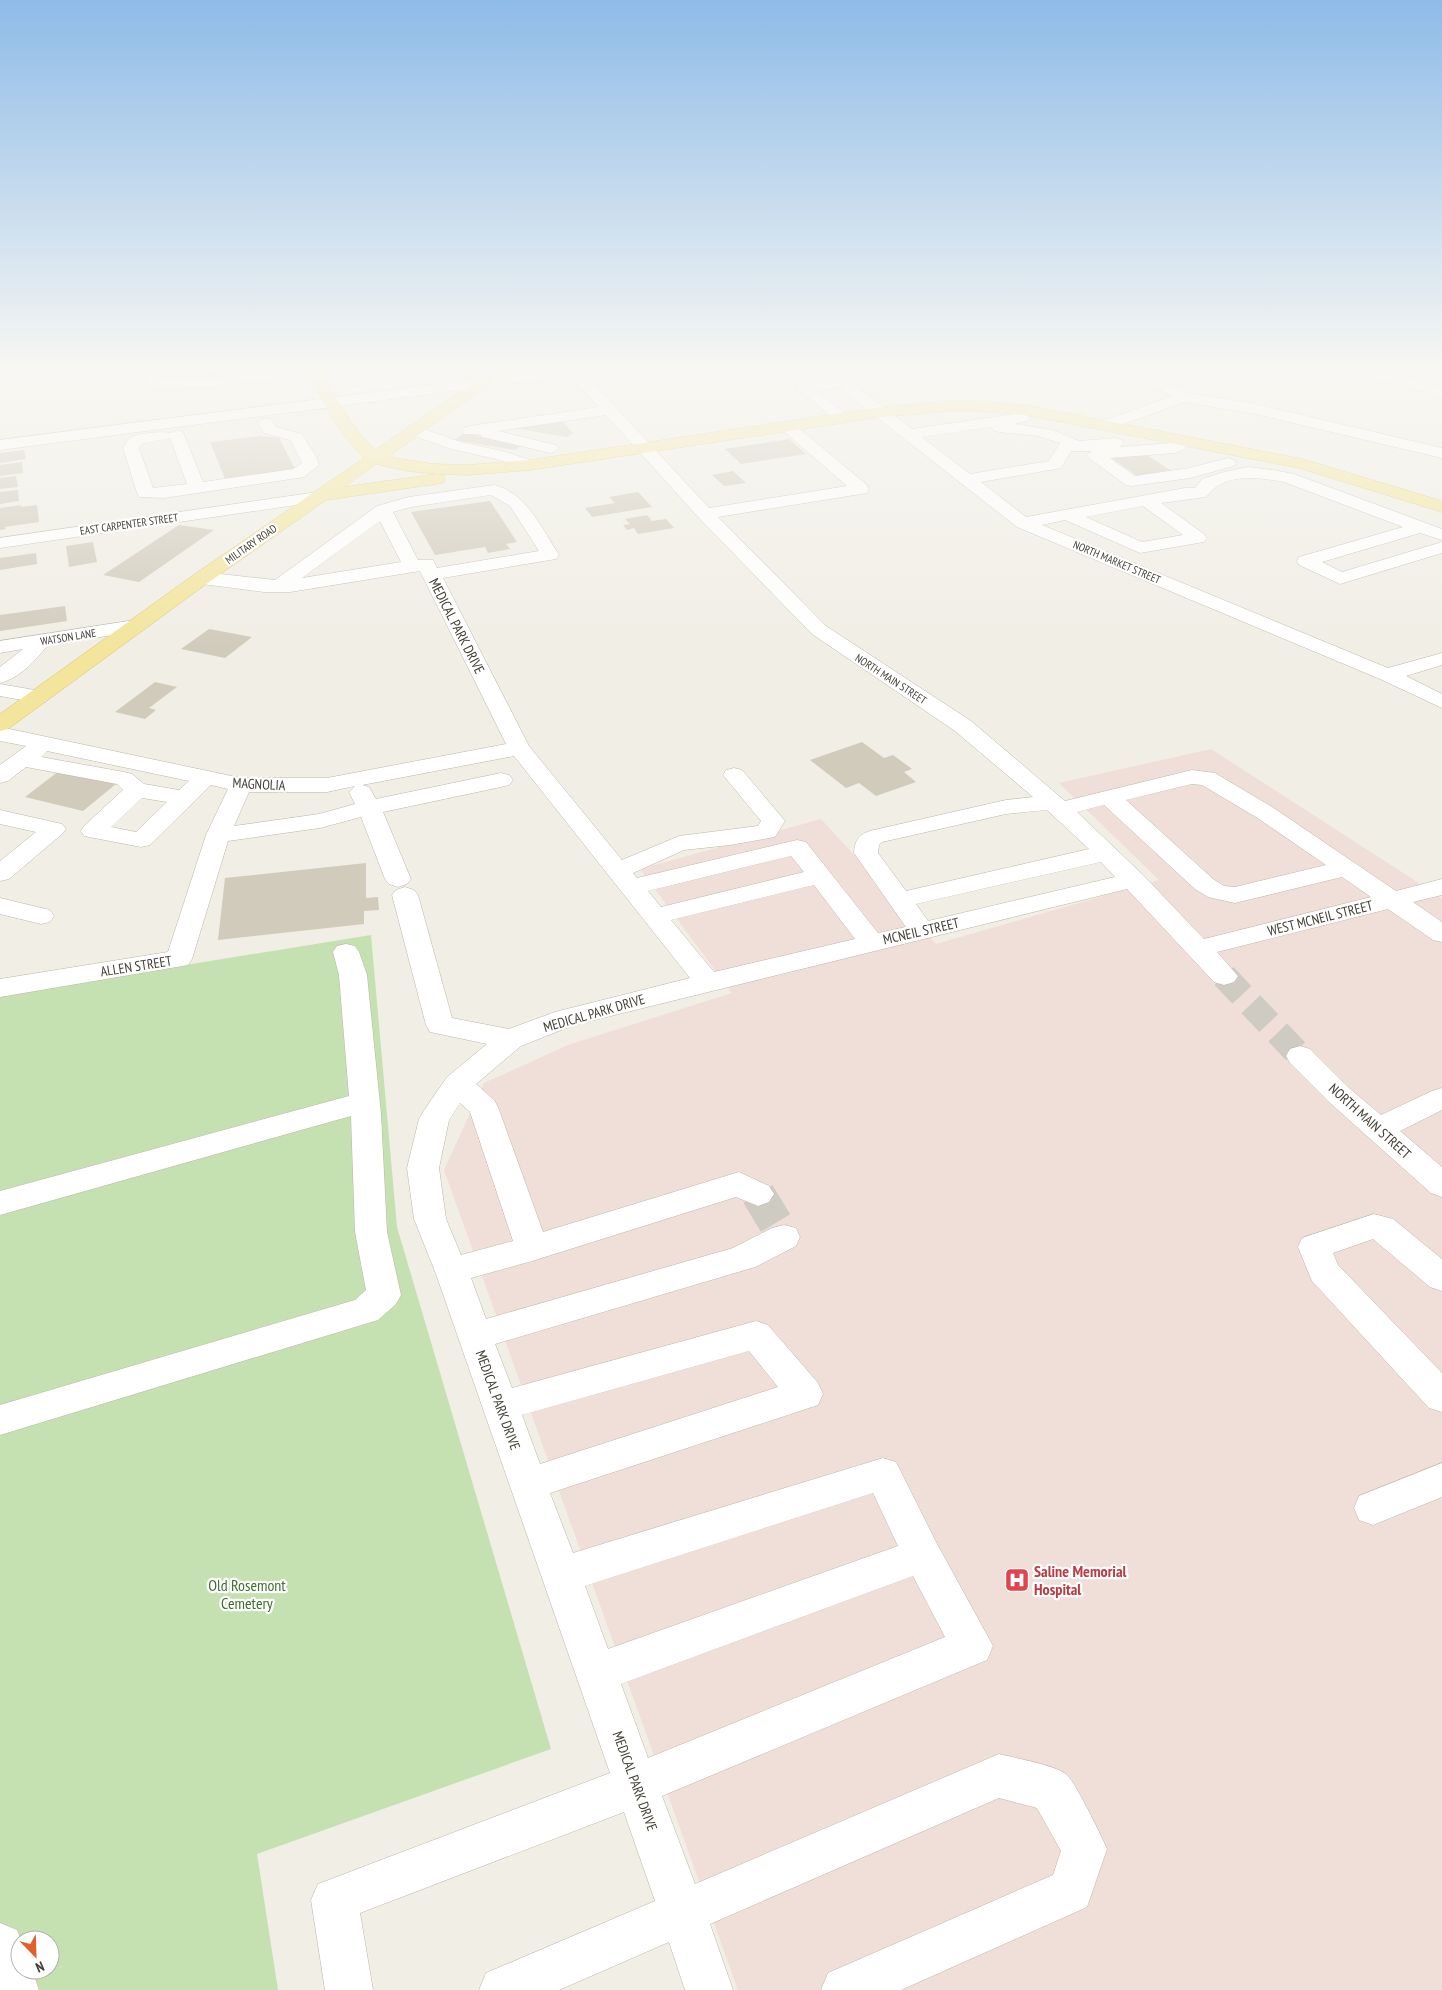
<svg xmlns="http://www.w3.org/2000/svg" width="1442" height="1990" font-family="'PT Sans Narrow',sans-serif">
	<rect width="100%" height="100%" fill="#f0eee5"/>
	<!-- medical -->
	<path fill="#f0dfd9" d="M1211,749L1442,898V1990H738L444,1170L484,1083L568,1045L732,993L640,869L821,819L936,944L1159,880L1059,783Z"/>
	<!-- green -->
	<path fill="#c5e1b2" fill-rule="evenodd" d="M371,935L397,1227L551,1749L257,1854L278,1990H0V995ZM20,1940H50V1970H20Z"/>
	<!-- building -->
	<path fill="#d1cbbc" d="M205,368H269V369L209,377Z
		M361,368H401V369L365,374Z
		M561,419L573,433L567,437L514,428Z
		M464,433L524,444L515,450L454,440Z
		M260,436L279,438L295,469L225,479L210,442Z
		M789,439L806,454L741,464L725,449Z
		M24,450L26,459L0,463V453Z
		M1141,451L1173,472L1140,478L1109,456Z
		M22,462L23,473L0,476V465Z
		M733,471L746,483L724,486L712,475Z
		M16,476L18,487L0,489V478Z
		M18,490L19,501L0,504V492Z
		M638,492L652,507L592,517L585,508L615,503L609,497Z
		M490,501L517,542L506,544L510,549L488,553L485,547L435,555L411,512Z
		M21,505V507L37,505L39,522L5,527L6,529L0,530V508Z
		M647,515L652,521L666,519L674,528L638,534L634,528L627,530L623,525L630,524L625,519Z
		M179,525L214,530L139,582L103,575Z
		M93,542L97,562L69,567L66,546Z
		M36,553L37,564L0,570V558Z
		M65,606L67,621L0,631V615Z
		M209,629L252,637L225,658L181,649Z
		M155,682L177,687L149,708L156,710L145,719L115,712Z
		M862,742L884,758L893,755L912,769L904,772L916,782L876,796L859,783L846,788L810,760Z
		M59,771L116,784L83,811L25,797Z
		M366,863V898L378,897L379,910L364,911V924L218,940L225,878Z"/>
	<g fill="none" stroke-linecap="round" stroke-linejoin="round">
		<!-- minor-tunnel-far1 -->
		<path stroke="#cdcbc2" stroke-width="26" stroke-dasharray="26 13" stroke-linecap="butt" d="M1224,976L1300,1056"/>
		<!-- minor-tunnel -->
		<path stroke="#cdcbc2" stroke-width="34" stroke-dasharray="34 17" stroke-linecap="butt" d="M758,1194L784,1237"/>
		<defs>
			<path id="minor" d="M139,368H153L158,380L210,379L301,368H319L321,371L319,374L314,375L210,387L156,388L147,386Z
				M341,368H355L365,383L363,386H353Z
				M563,368H597L595,372L585,374L709,508L847,486L782,430L780,427L782,424H794L867,485L869,489L867,493L861,494L718,517L826,626L971,721L1065,801L1192,770L1215,773L1272,807L1396,891L1442,879V895L1413,902L1442,922V942L1433,940L1388,909L1217,952L1238,976L1234,982L1224,985L1214,982L1127,889L574,1025L521,1046L476,1084L494,1100L498,1107L543,1232L739,1172L769,1186L774,1194L769,1202L758,1206L736,1197L532,1261L471,1278L486,1319L733,1248L772,1228L784,1225L796,1228L800,1237L796,1246L755,1267L495,1344L512,1388L756,1321L768,1325L818,1383L823,1394L818,1405L550,1493L573,1553L883,1458L896,1462L936,1542L993,1646L987,1660L662,1796L695,1884L999,1754C1015,1758 1054,1765 1066,1774C1074,1780 1102,1837 1107,1849L1087,1907L901,1990H821L828,1973L1053,1875L1061,1851L1037,1808L999,1798L710,1924L733,1990H685L669,1942L559,1990H479L486,1973L655,1901L624,1812L360,1913L373,1990H325L311,1900L318,1884L610,1773L436,1274L414,1219L407,1168L419,1119L423,1112L447,1077L487,1044L430,1032L426,1025L392,895L396,890L405,887L414,890L418,895L452,1018L509,1029L555,1012L690,978L514,756L362,785L369,787L376,799L501,773L509,775L513,780L509,785L501,787L383,812L411,879L407,884L398,887L389,884L385,879L361,817L320,828L228,841L192,959L188,965L0,997V979L168,952L206,835L228,789L211,785L150,845L141,847L84,836L81,831L84,826L123,790L117,784L26,767L8,781L0,783V765L26,746L0,741V727L241,778H327L506,744L420,571L290,592H264L202,584L195,582L193,578L195,574L202,572L275,580L377,506L409,497L494,485C527,493 542,529 559,555L556,559L550,560L443,578L529,746L622,860L679,836L758,826L761,821L723,775L726,770L734,768L742,770L785,821L775,837L730,845L684,850L633,873L637,878L797,840L806,842L878,933L906,927L854,853C855,839 860,833 874,830L1006,800L1033,797L955,731L812,634L699,518L606,415L498,431L556,445L558,448L556,451L550,453L482,437L480,434H464L462,431L464,428L470,426L599,407L570,376L0,450V440ZM491,495L510,506L539,551L437,568L433,560H418L393,512L411,507ZM380,521L401,562L302,578ZM47,751L189,781L179,790L144,784L132,774L124,772L41,757ZM1192,784L1202,785L1256,817L1326,865L1235,887L1224,886L1213,879L1126,800ZM355,786L349,792L355,804L319,814L234,826L249,792H327ZM142,798L167,802L136,832L111,827ZM1104,805L1195,889L1208,897L1235,903L1342,877L1371,897L1204,939L1143,875L1077,812ZM1047,810L1089,849L906,891L878,853L879,845L882,842L1006,814ZM791,856L804,872L661,907L648,891ZM1101,862L1115,877L928,921L916,904ZM814,885L855,939L714,972L671,920ZM460,1103L470,1112L513,1241L461,1255L446,1219L439,1168L449,1120ZM749,1351L778,1387L540,1464L522,1415ZM873,1493L898,1546L608,1649L585,1586ZM913,1576L945,1637L648,1758L621,1684Z
				M816,368H832L912,429L1022,413L1027,415L1030,418L1027,421L1014,424L1053,430L1079,441L1116,438L1122,440L1124,443L1120,447L1171,443L1185,436L1191,438L1193,441L1181,451L1175,453L1110,458L1135,476L1189,468L1228,458L1234,460L1236,463L1234,466L1190,478L1132,486L1126,485L1089,458L1087,455L1092,451H1071L1061,468L981,482L1026,517L1185,488H1195L1202,479L1224,472L1248,467L1273,470L1294,474L1442,529V540L1420,533L1322,562L1342,572L1442,542V553L1340,584L1299,565L1297,561L1299,557L1403,527L1284,482C1256,477 1225,472 1206,497L1161,503L1204,534L1207,538L1204,542L1198,543L1140,553L1065,520L1042,525L1388,668L1442,653V665L1406,676L1442,694V708L1380,679L1017,527L838,387L816,390L850,418L847,421H837L796,387L798,384L828,379ZM991,427L993,430L999,432L1038,436L1060,443L1049,461L970,474L922,437ZM1143,506L1183,535L1142,542L1086,517Z
				M1123,368H1141L1188,393L1255,404L1442,448V458L1255,414L1185,402L1112,428H1100L1098,425L1100,422L1172,396L1125,371Z
				M1325,368C1368,368 1402,372 1442,389V398L1398,384L1332,372Z
				M266,418L272,420L276,427L302,434L317,458L319,465L304,477L298,478L164,498L140,497L137,493L123,448C125,445 127,440 130,438C136,433 163,431 170,433L177,430L183,432L203,482L293,469L302,463L290,440L264,433L258,423L260,420ZM170,438L187,484L153,488L139,448L142,444Z
				M415,426L461,442L506,452L536,462L538,465L536,468L530,470L496,459L451,449L409,434L407,431L409,428Z
				M318,492L324,493L327,497L324,501L0,548V538Z
				M135,620L142,622L145,626L142,630L47,646C35,661 20,678 0,683V667L23,649L0,653V641Z
				M0,684L46,692L49,697L46,702L38,703L0,696Z
				M0,810L62,824L66,829L62,834L9,879L0,881V861L36,832L0,824Z
				M0,898L50,910L54,916L50,922L41,924L0,914Z
				M346,944L355,946L359,952L367,975L381,1114L387,1232L401,1295L396,1304L378,1320L0,1435V1405L355,1300L366,1290L355,1232L351,1116L0,1215V1191L349,1096L339,975L333,952L337,946Z
				M1300,1046L1310,1049L1349,1088L1381,1115L1432,1091L1442,1088V1110L1400,1131L1442,1167V1197L1431,1193L1329,1102L1290,1063L1286,1056L1290,1049Z
				M1374,1214L1393,1219L1442,1259V1291L1430,1287L1373,1239L1333,1253L1338,1265L1442,1373V1412L1429,1408L1312,1281L1298,1247L1302,1238Z
				M1442,1463V1497L1373,1525L1359,1520L1354,1508L1359,1496Z
				M0,1923L17,1930L21,1940L20,1970H32L39,1990H0Z"/>
			<path id="major" d="M305,368H319C336,396 351,428 375,450L495,368H512L388,457L434,464L468,465L530,460L882,407L950,401H974L1025,405L1302,459L1442,501V512L1299,468L1025,415L974,411H950L882,417L530,470L468,475L437,474L443,475L445,479L443,483L326,500L209,582L8,729L0,731V714L195,574L364,458C338,434 322,399 305,368ZM377,464L407,471L437,474L344,487Z"/>
		</defs>
		<!-- minor casing -->
		<use href="#minor" stroke="#bbb7a9" stroke-width="1"/>
		<!-- major casing -->
		<use href="#major" stroke="#d6c46e" stroke-width="1"/>
		<!-- minor -->
		<use href="#minor" fill="#fff" fill-rule="evenodd"/>
		<!-- major -->
		<use href="#major" fill="#f3e59c" fill-rule="evenodd"/>
	</g>
	<!-- sky -->
	<linearGradient id="sky" x2="0" y2="1"><stop stop-color="#8ebbe8"/><stop offset="0.57" stop-color="#f8f7f3"/><stop offset="1" stop-color="#f8f7f3" stop-opacity="0"/></linearGradient>
	<rect width="1442" height="647" fill="url(#sky)"/>
	<!-- icons -->
	<defs>
		<symbol id="hospital-square" viewBox="-11 -11 22 22"><rect x="-9" y="-9" width="18" height="18" rx="4" fill="#e0444e" stroke="#fff"/><path d="M-5-5h3v3.5h4V-5h3V5h-3V1.5h-4V5h-3Z" fill="#fff"/></symbol>
	</defs>
	<g fill-rule="evenodd">
		<use href="#hospital-square" x="1003" y="1566" width="28" height="28"/>
	</g>
	<g text-anchor="middle" stroke-width="4.5" stroke-linejoin="round" paint-order="stroke">
		<!-- far-street labels -->
		<g font-size="11" fill="#423f35" stroke="#fff">
			<text transform="translate(129 524) rotate(-8)" y="4">EAST CARPENTER STREET</text>
			<text transform="translate(251 544) rotate(-35)" y="4">MILITARY ROAD</text>
			<text transform="translate(1117 562) rotate(23)" y="4">NORTH MARKET STREET</text>
			<text transform="translate(68 637) rotate(-9)" y="4">WATSON LANE</text>
			<text transform="translate(891 679) rotate(33)" y="4">NORTH MAIN STREET</text>
		</g>
		<!-- street labels -->
		<g font-size="14" fill="#423f35" stroke="#fff">
			<text transform="translate(457 626) rotate(63)" y="5">MEDICAL PARK DRIVE</text>
			<text transform="translate(259 784) rotate(3)" y="5">MAGNOLIA</text>
			<text transform="translate(1320 918) rotate(-14)" y="5">WEST MCNEIL STREET</text>
			<text transform="translate(921 931) rotate(-13)" y="5">MCNEIL STREET</text>
			<text transform="translate(136 966) rotate(-9)" y="5">ALLEN STREET</text>
			<text transform="translate(594 1013) rotate(-16)" y="5">MEDICAL PARK DRIVE</text>
			<text transform="translate(1370 1121) rotate(42)" y="5">NORTH MAIN STREET</text>
			<text transform="translate(498 1400) rotate(70)" y="5">MEDICAL PARK DRIVE</text>
			<text transform="translate(635 1781) rotate(70)" y="5">MEDICAL PARK DRIVE</text>
		</g>
		<!-- near-health labels -->
		<g font-size="16" font-weight="bold" fill="#be3a42" stroke="#fff" text-anchor="start">
			<text x="1034" y="1577">Saline Memorial<tspan x="1034" dy="18">Hospital</tspan></text>
		</g>
		<!-- near-park labels -->
		<g font-size="16" fill="#3f6d2f" stroke="#fff">
			<text x="247" y="1591">Old Rosemont<tspan x="247" dy="18">Cemetery</tspan></text>
		</g>
	</g>
	<!-- north arrow -->
	<g transform="translate(35 1955) rotate(157)"><circle r="24" fill="#ffffff" stroke="#b3b2ae"/>
	<path d="M0-4L9 19L0 12L-9 19Z" fill="#e25e2a"/>
	<text y="-8" font-size="14" font-weight="bold" text-anchor="middle" fill="#423f35">N</text>
	</g>
</svg>
